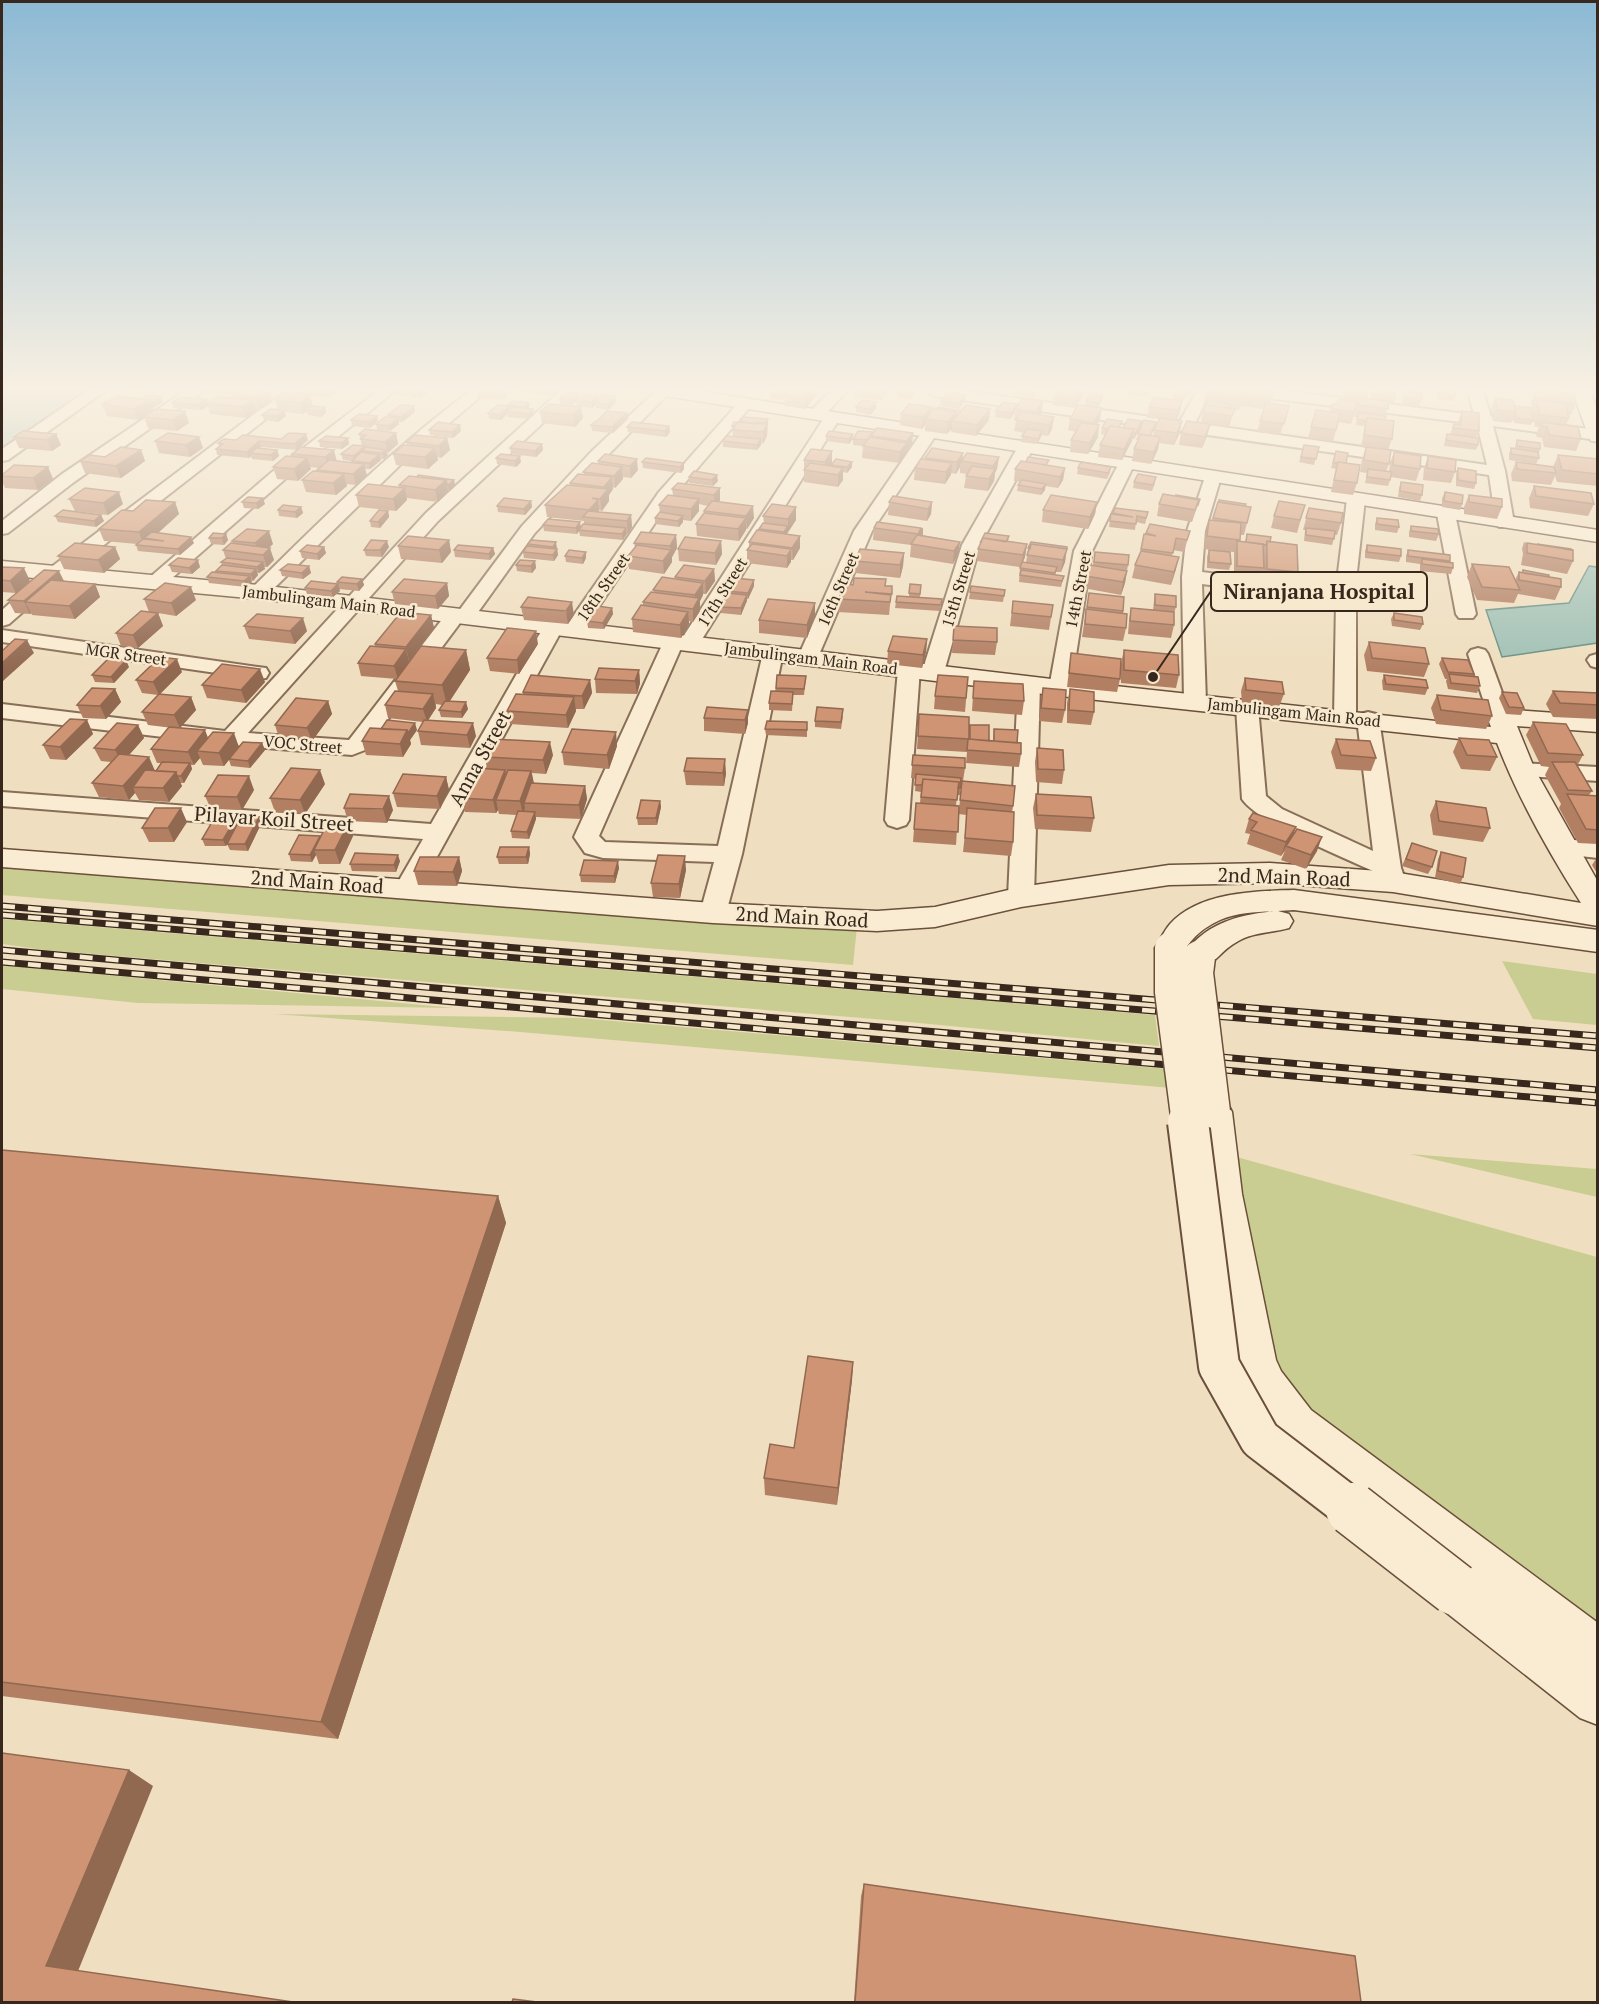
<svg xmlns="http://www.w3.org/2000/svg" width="1599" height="2004" font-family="'PT Serif',serif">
	<rect width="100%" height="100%" fill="#efdebf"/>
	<!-- green -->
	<path fill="#cacd92" d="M2,866L857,927L853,965L2,895Z
		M2,919L1155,1015L1159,1046L898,1021L44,950L2,944Z
		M1502,961L1597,974V1025L1533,1019Z
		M2,965L454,1008L138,1003L2,989Z
		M274,1014L579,1018L1169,1069L1171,1088L520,1032Z
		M1410,1154L1597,1169V1197Z
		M1233,1156L1597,1257V1628L1310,1418L1278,1369L1258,1299Z"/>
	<!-- water -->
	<path fill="#a2c1b6" stroke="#698f83" stroke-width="1.5" d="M93,391L41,428L2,452V392Z
		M1589,566L1597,567V643L1502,657L1486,610L1569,603Z"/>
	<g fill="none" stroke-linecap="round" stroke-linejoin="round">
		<defs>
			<path id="street" d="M87,391H105L8,460L2,461V449Z
				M185,391H203L74,482L8,533L2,534V521L62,474Z
				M285,391H302L64,576L9,624L2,626V610L50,568Z
				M378,391H395L284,480L163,586H149L146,582L149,578L272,472Z
				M470,391H487L399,466L266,596H252L249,592L252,588C322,519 391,450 470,391Z
				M560,391H577L438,521L248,733L349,740L447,613L458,612L522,526L591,452L656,391H671L603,460L534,534L471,622L460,623L365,750L352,755L231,745L2,718V704L225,731L426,513Z
				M831,391H847L822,418H810L808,415L810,412Z
				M926,391H965L1180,421L1197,391H1211L1195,423L1487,465L1477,424L1252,396L1244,391H1286L1474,415L1468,391H1483L1491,417L1598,430V440L1493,426L1505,471L1514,523L1511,527H1499L1496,523L1489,475L934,396Z
				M746,398L751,400L754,403L751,406L671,499L580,635H566L563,631L659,492L741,400Z
				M832,413L840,418L699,644L696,648L689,650L681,648L599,836L605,842L718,846L763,653L766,649L773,647L780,649L783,653L742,854L726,913L722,919L713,922L704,919L700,913L714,862L603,858L585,853L574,837L663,643L666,639L673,637L681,640L824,418Z
				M930,427L938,432L872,531L818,657L815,661L808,663L801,661L798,657L854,531L924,429Z
				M1026,442L1034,447L980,545L944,672L941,677L933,678L925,677L922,672L962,545L1018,447Z
				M1127,458L1135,463L1092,551L1071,688L1068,693L1060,694L1052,693L1049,688L1074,551L1119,463Z
				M1213,472L1219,473L1221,477L1205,531L1202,572L1336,589L1347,499L1350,495H1362L1365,499L1356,581V717L1353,722L1345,724L1337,722L1334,717L1336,601L1202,584L1206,702L1203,707L1195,709L1187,707L1184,702L1182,577L1187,531L1205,477L1207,473Z
				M1446,509L1452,510L1455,514L1476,614L1473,618H1459L1456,614L1437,514L1440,510Z
				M553,622L560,624L563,628L416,895L407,898L398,895L394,889L423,839L2,806V792L431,824L543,628L546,624Z
				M2,630L258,667L266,668L269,673L266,678L258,679L2,642Z
				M1478,648L1485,650L1488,654L1511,717L1508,722L1500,724L1492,722L1489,717L1468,654L1471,650Z
				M1597,654H1598V668L1591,666L1587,660L1590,656Z
				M909,663L916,665L920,669L909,820L906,825L897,828L888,825L885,820L898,669L902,665Z
				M1029,678L1037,679L1040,684L1034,897L1030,903L1021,906L1012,903L1008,897L1018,684L1021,679Z
				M1247,700L1255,702L1258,707L1266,796L1282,809L1373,851L1357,719L1360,714L1368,712L1376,714L1379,719L1401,868L1406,882L1402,888L1393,890L1384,888L1377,873C1346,858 1259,824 1242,799L1236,707L1239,702Z
				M1521,763L1598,767V781L1513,775L1509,770L1513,765Z
				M1562,839L1598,842V858L1553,853L1549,847L1553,841Z"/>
			<path id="secondary" d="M656,391H698L1598,530V542L665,396L659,395Z
				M1572,391H1590L1598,411V442L1591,441L1589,437Z
				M2,561L259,585L1060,680L1491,727L1487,717L1491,712L1500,709L1598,716V732L1517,726L1535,770L1598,882V926L1393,892L1270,883L1169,885L1021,907L935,927L877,931L713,923L2,867V849L713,903L877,911L935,907L1021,887L1169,865L1270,863L1393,872L1581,903C1549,853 1518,798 1497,743L1060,696L259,599L2,575Z
				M1294,890L1598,930V952L1294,910L1278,911L1289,914L1293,921L1289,928C1271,933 1251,932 1235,943C1216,954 1213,972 1188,965L1183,957C1203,923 1240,914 1277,911C1258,912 1238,912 1220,920C1211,924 1200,931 1193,939C1180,953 1183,962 1160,956L1155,948C1160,940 1164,931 1170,924C1199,892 1255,891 1294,890Z
				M1214,1098L1227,1102L1232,1112L1242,1194L1276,1360L1281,1371L1311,1410L1598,1623V1725L1580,1718L1438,1606L1431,1589L1438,1572L1447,1568L1281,1440L1251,1399L1234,1360L1204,1194L1196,1112L1201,1102Z"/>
		</defs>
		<!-- street casing -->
		<use href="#street" stroke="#886e57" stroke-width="4"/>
		<!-- secondary casing -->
		<use href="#secondary" stroke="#6a4f3a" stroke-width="3"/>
		<!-- street -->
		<use href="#street" fill="#faecd2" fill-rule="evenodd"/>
		<!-- secondary -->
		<use href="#secondary" fill="#faecd2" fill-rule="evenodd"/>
		<defs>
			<path id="rail" d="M2,906L1598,1036
				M2,915L1598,1048
				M2,950L1598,1090
				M2,962L1598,1103"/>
		</defs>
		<!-- rail casing -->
		<use href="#rail" stroke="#37271c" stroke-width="7"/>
		<!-- rail -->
		<use href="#rail" stroke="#f6e9ce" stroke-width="4.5" stroke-dasharray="13" stroke-linecap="butt"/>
		<defs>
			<path id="secondary-bridge-far2" d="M1171,948V992L1188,1123
				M1199,957L1197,973L1214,1112"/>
			<path id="secondary-bridge-far1" d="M1188,1122L1219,1366L1260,1439L1354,1511"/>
			<path id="secondary-bridge" d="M1352,1509L1455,1589"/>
		</defs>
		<!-- secondary-bridge-far2 casing -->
		<use href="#secondary-bridge-far2" stroke="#6a4f3a" stroke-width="35" stroke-linecap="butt"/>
		<!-- secondary-bridge-far1 casing -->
		<use href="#secondary-bridge-far1" stroke="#6a4f3a" stroke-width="44" stroke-linecap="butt"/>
		<!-- secondary-bridge casing -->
		<use href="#secondary-bridge" stroke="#6a4f3a" stroke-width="55" stroke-linecap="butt"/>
		<!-- secondary-bridge-far2 -->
		<use href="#secondary-bridge-far2" stroke="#faecd2" stroke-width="32"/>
		<!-- secondary-bridge-far1 -->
		<use href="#secondary-bridge-far1" stroke="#faecd2" stroke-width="40"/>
		<!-- secondary-bridge -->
		<use href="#secondary-bridge" stroke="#faecd2" stroke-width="52"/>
	</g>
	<!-- wall -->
	<path fill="#b27f63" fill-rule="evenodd" d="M198,391H238L231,395L198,392Z
		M269,391L272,402L260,410L256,409L257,411L246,418L210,414L208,406L201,410L174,408L172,403L208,402L234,398L233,396Z
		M300,391H338L328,397L310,396L312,406L325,407L326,413L321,417L308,415L307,411L303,414L285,412L286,416L278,422L264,420L262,415L278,410L275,400L301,395Z
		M387,391H427L428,392L421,398L412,397L411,395L410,396L387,393Z
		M477,391H506L507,395L502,400L478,397Z
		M521,391H560V392L555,396L521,392Z
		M772,391H817V394L805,409L785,406V397L782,400L770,398V393Z
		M889,391L881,400L854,397V392Z
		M898,391H915V394L910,399L897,397Z
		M1011,391H1037L1033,397L1011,394Z
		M1057,391H1086L1075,408L1053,405L1055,394Z
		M1125,391H1150L1147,397L1125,394Z
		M1176,391H1193L1191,396L1186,395L1183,402H1182L1180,412L1176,420L1180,432L1174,445L1159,443L1158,449L1151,464L1132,461L1134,449L1138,440H1136L1138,434L1156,422L1155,428L1151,436H1153L1154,430L1159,419L1147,418L1149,407L1173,400Z
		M1274,391L1270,404L1289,406L1280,435L1257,432L1264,409L1241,406L1239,410L1234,409L1229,428L1210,425L1207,436L1202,448L1179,445L1181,433L1201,423L1203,412L1206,405H1203L1206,393Z
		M1343,391H1369L1367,398L1370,399L1372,391H1397L1394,403L1389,402L1385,416V420L1392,439L1388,450L1389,464L1386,471L1389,472L1390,463L1394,452L1420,469L1416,481L1391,477L1388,486L1365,483L1367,473L1360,472L1362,459L1366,448L1361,447L1365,426L1356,425L1357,417H1354L1359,399L1342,396Z
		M1404,391L1421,401L1419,406L1402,404Z
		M1438,391H1457L1456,392H1455L1453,401L1437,399Z
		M1535,391H1552L1576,404L1571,415H1568L1569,418L1566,425L1581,439L1576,451L1544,447L1542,438L1537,437L1536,434L1539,427H1535L1532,412L1533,410H1532L1531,400Z
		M578,393V399L598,396L599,399L615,396L616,402L608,410L596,408V405L592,408L577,406L576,401L572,405L560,404V398Z
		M966,395L965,400L959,409L940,406L941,401Z
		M1495,398L1515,406L1533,420L1531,425L1514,423L1513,420L1511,423L1493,421L1491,410Z
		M1102,400L1098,407L1100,419L1097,425L1098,437L1088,454L1070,452L1071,440L1076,432L1068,430L1070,419L1085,405L1086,401Z
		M513,401L529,409H533L534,415L529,419L508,417L507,414L501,420L489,419L488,413L508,406V405Z
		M163,402L153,408L154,410L189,423L177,431L148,428L144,417L138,420L107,416L102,404Z
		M876,402V408L870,415L856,412V407Z
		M1017,404V407L1042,412L1040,415L1054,417L1052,429L1048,436L1042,435L1037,444L1021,442L1022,436L1025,433L1014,431L1016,421L1014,420L1015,412L1010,419L995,417L996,411Z
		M1332,404L1355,412L1351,424L1338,422L1333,442L1308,438L1316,410L1330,412Z
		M414,406L415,412L402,422H399V424L390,431L377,430L376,424L388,417V415Z
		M581,407L583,418L575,427L542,423L540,412Z
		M990,409L989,420L976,436L951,432L952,428L947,434L925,431V425L922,429L900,425L901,414Z
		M1462,411L1479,431L1476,438L1478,445L1476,450L1444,446L1445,440L1447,434L1450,435L1454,424H1457Z
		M377,416L378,421L370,428L352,426L351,420Z
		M628,419L613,433L592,431L591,425Z
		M768,419L767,436L763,444L761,443V445L757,450L723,447V441L733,436L732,426L741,422V421Z
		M1142,421L1141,427L1134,439H1132L1122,460L1098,457L1100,445L1105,435L1101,434L1102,428H1123Z
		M669,426L670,432L666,437L628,432L627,427Z
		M429,430L461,431L453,438L430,435Z
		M396,433L398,444L387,453L388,455L384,459H380L381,460L370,469H365L367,476L356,485L346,484L347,486L336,495L306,492L302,480L318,472L317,470L319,468L310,467L311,469L298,481L277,479L273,467L293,456L292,454L301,447L337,461L352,463V461L343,460L341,454L362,446L359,434Z
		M913,433L912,444L906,452V454L899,463L862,458L863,446L853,445V439L873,434Z
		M56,434L61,445L52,451L19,448L14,437Z
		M853,434L852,440L849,444L826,441V436Z
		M199,437L203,448L190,457L159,453L155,441Z
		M348,438L349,444L342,449L320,447L319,441Z
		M447,438L450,450L441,458L437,457L438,460L428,469L396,465L393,454L407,445L406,442Z
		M281,439L308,440L297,450L261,447L259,448L277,450L279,456L273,461L252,459L251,456L249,458L217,455L216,449L219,447L218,443L236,440Z
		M1517,440L1540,449L1539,453V458L1536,464L1509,460V454L1511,448H1515V446Z
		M542,444L543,450L536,457L511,454L510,448Z
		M1304,445L1319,447L1314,465L1299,462Z
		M141,450L145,461L121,478L85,473L80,461Z
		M1336,451L1346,463L1357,483L1353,495L1331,492L1336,469L1331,468Z
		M605,454L638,470L631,478L623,477V479L615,488L613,487V489L609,495V501L602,511L599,510L598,512L631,515L632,527L628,534L626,533L623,540L580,536L579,531L577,534L544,531L543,525L581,527L584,525V521L547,517L545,505L570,485V483L584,474L583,472L598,464V461Z
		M1558,455L1598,459V486L1557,482L1555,476L1551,485L1512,481L1511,474L1516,462L1553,467Z
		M1428,456L1455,472L1451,483L1423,480L1424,468Z
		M999,457L997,469L995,473L994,481L988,491L964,488L966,476L967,474L960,473V467L956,474L951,473L945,484L914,480L915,468L925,460V458H963Z
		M496,458L521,462L516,467L497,464Z
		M804,460L832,463L830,466H831V465L852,467L847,473L843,472V480L838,487L804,482Z
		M642,462L684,463V469L681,473L643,468Z
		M1048,466L1065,468L1063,480L1058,488L1045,486V490L1041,495L1017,491L1018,485L1020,482L1014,481L1015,469Z
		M48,467L53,479L38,490L5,488L2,481V475Z
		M1111,467L1110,473L1107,479L1077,474L1078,468Z
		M1458,468L1476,483L1474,489L1456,486V474Z
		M689,477L718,481L713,486L689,483Z
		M454,480L455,486L449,491L448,490V492L438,502L407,498V500L396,511L359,507L356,495L399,488V485Z
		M1134,482L1155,483L1152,491L1133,488Z
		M1401,482L1422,495L1420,501L1398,497L1399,488Z
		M1534,486L1594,504L1588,516L1530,508L1529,498Z
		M720,488V500L719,502L754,518L747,529H746V530L739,541L697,536L696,524L704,513V511L708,506L699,504V511L691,521L683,520V522L679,527L655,524V518L660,513L659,505L673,495L672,489Z
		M1445,492L1462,504L1460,510L1442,507V498Z
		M1469,495L1502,507L1497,519L1464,514V507Z
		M69,499L123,504L108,515L75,511Z
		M1200,499L1192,522L1157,516L1159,504Z
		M531,501L532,507L525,515L498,512L497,506Z
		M175,502L179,514L158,533L194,543L180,555L138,551L136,545L137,544L104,541L99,529L133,511Z
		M242,502L265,504L258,509L244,508Z
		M889,502H932L931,514L927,521L888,515Z
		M1097,502L1095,514L1088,529L1042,522L1043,510Z
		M1218,502L1251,507L1244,535H1240L1239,541L1245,542L1247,534L1270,542L1298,572L1294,585L1264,581V570L1261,581L1234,578V552L1204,549L1206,532L1209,520H1212Z
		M1305,505L1297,533L1271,528L1274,516Z
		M301,507L303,513L297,518L279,516L278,510Z
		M1115,508L1148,512L1145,524L1136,522L1135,530L1109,527L1111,514L1113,515Z
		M1309,508L1341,523L1337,535H1335L1332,545L1304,541L1305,530H1303Z
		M388,511L389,517L380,528L371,527L370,521Z
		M101,515L104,521L96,527L58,522L55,516Z
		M763,516L796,520L787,534L800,548L793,560H791L787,568L747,563V550L749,548V542L764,523Z
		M1377,518L1399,527L1397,533L1375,530V524Z
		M1150,524L1190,531L1184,552L1173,550L1172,556L1176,569L1171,585L1132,578L1135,565L1140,554L1144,534H1146Z
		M1411,526L1439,534L1436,541L1409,537V532Z
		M874,528L923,534L922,535L960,542L958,554L953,564L910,557L911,545L873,540Z
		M226,534L228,540L224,545L211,544L209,538Z
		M676,535L677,548L672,557V562L664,574L629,569L628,556L635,548L634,543Z
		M1009,536L1008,542L1027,544L1025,557L1023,562L1026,563L1028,548L1067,547L1065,562L1061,572H1056L1055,575L1064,576L1061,587L1019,582L1020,567L977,561L978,549Z
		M449,540L451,552L442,563L401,559L398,546Z
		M531,540L557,548L558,555L554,561L524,558L523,552L528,546V544Z
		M232,541L273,544L269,548L274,560L267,567H264L265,569L259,573H257L258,575L253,581L251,580L252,582L246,587L209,583L207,577L217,572L216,571L222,565L221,562L226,559L223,550L233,543Z
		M721,541L722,554L716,565L679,561L678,549Z
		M1524,542L1573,561L1567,574L1521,565L1523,554L1522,549Z
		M1367,545L1401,556L1399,562L1365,558V551Z
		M115,547L120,559L104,573L64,569L58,556Z
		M324,547L326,553L319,560L302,558L300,551Z
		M389,547L382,557L366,556L364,550Z
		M493,548L495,554L490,560L455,557L454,550Z
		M1209,550L1231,564L1229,570L1207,568V557Z
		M1408,550L1450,561V563L1453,568L1451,574L1420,571V564L1406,562V556Z
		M1095,552L1128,565L1125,583L1121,595L1083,588L1085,576L1093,565Z
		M904,553L903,566L900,578L855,573V561Z
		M565,556L586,558L583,564L566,562Z
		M535,561L536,568L532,573L517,571L516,565Z
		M1472,564L1515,580L1519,572L1522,573L1523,570L1549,577L1561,587L1555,600L1518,594L1514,603L1477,600L1467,577Z
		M169,565L200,567L192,574L172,572Z
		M309,566L311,573L303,579L282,576L280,570Z
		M2,567L30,581L17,593L64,582L95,584L100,597L75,619L32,615L31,613L30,614L15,613L8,600L16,593L2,592Z
		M714,569L715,581L706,594H703V595L700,601V611L693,622L689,621V624L681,638L633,632L632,619L643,606V602L654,592L653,590L676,579L675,577Z
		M362,579L364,585L359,591L339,589L340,591L333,597L307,594L305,588L337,584V582Z
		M754,580V586L748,599H747L741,615L721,613V607L727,593V591Z
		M447,583L449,596L438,609L395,604L392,592Z
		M910,584L921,585L920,597L942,599L940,611L895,608L896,602L909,596Z
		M885,586H892L889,615L838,612L839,599Z
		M1005,590L1003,602L969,599L970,592Z
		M1089,593L1124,597L1123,613L1126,628L1123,641L1082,637Z
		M1155,594L1176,607L1174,613V625L1171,638L1128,634L1129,621L1131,608L1153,610L1154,601Z
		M528,597L574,615L568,624L524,620L521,607Z
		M144,599L196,600L176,616L158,613L163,626L138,648L121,646L116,633L149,612Z
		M1013,601L1053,605L1049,630L1010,626Z
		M815,603V616L807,638L759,633V620Z
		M612,608L613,614L604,629L588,628L587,621Z
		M1394,613L1423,624L1420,630L1392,626L1391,619Z
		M431,615L434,628L409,660V661L466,650L470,670L450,701L468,709L462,718L441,717L439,710L442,705L436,704V708L428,720L476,736L470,748L421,745L418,731L423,722L388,718L385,705L398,691L395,681L397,679L361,676L358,663L375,646V644Z
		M244,626L307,631L295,644L249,639Z
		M954,626L997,642L995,655L952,653Z
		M927,639L926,652L922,668L887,664L888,651Z
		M1369,642L1429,664L1424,677L1367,671L1364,655Z
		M538,644L519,674L490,671L487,658Z
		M1124,650L1179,675L1176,688L1121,683V663Z
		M1071,653L1120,679L1117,692L1067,687Z
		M1442,658L1474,674L1473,677L1480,686L1477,693L1448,689L1446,681L1447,679H1445L1439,664Z
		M129,667L114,683L95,682L92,675Z
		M639,670L640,683L637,694L596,693L595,679Z
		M182,672L160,694L191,697L196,710L180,728L239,747L262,743L265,750L250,768L231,766L229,760L224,766L203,765L200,758L194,765H191L192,769L184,783H180L182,786L169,802L139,800L135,793L129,800L99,797L92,783L111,762L101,761L94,748L138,725L144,738L129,755L156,771L161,763H157L151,749L173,728L148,725L142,712L158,695L142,693L136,680Z
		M1384,675L1428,688L1425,695L1383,690L1382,681Z
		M806,676L804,695H793L792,711L769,710V703L776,691V688Z
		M968,677L965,712L934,709L935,696Z
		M1245,678L1284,694L1279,707L1242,703L1241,691Z
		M590,680L592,693L584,709H576V711L568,728L510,724L507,711L523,694V692Z
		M974,681L1024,701L1022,715L972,711Z
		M265,682L246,703L207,698L202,685Z
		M1043,688L1065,710L1062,723L1039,721Z
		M115,689L121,702L106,719L83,718L77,705Z
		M1070,689L1094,712L1091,725L1067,723V703Z
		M1553,691L1598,693V719L1553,717L1546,704Z
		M1502,692L1524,708L1521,715L1506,714L1499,698Z
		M1437,695L1492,716L1486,729L1436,724L1431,708Z
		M328,701L332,714L312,741L279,738L275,725Z
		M748,710V723L745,734L704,731V718Z
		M919,714L969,739H970V725L989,741H993L994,729L1017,743L1021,754L1019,767L966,763L967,752L917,749Z
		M843,716L841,729L815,727V721Z
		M87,720L93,734L66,760L50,759L43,745Z
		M1533,722L1583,755L1577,766L1592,791L1589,795L1598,796V844L1578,843L1559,808L1561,804L1545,775L1549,767L1541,766L1526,735Z
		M765,729H807V737L766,735Z
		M417,730L410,740L411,744L403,757L366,755L362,741Z
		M1459,738L1497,757L1490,771L1461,769L1453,752Z
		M1336,739L1376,758L1371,771L1336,769L1331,752Z
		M617,746L609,769L564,765L562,752Z
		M1037,748L1064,770L1062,784L1036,782L1035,762Z
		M553,755L546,774L532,773L534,784L585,786L587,799L581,819L536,817V819L529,839L512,838L511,831L517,815L499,814L498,810L496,813L465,812L462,798L487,769L485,757Z
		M913,755L965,768L963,781L1013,806L1012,812L1013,842L1011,856L963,852L967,815L958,814L956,845L913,842L916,803H920L921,792L915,791L916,779L911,778ZM961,782H962L959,809L956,806L957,795H960Z
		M684,771L726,773L724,786L686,785Z
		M446,777L449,790L440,809L397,807L393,793Z
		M325,784L305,814L275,812L270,798Z
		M254,790L242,810L211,809L205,796Z
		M1036,794L1094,818L1091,832L1035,829L1033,808Z
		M660,801L661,807L657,825H638L637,818Z
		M1436,801L1490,828L1483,842L1433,835L1430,815Z
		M344,808L393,810L387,823L348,821Z
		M1249,819L1293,836L1317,851L1306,869L1281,860L1285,851L1281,856L1247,844L1250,834L1245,833Z
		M187,822L174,842H149L142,828Z
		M349,822L353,836L340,864H319L316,855L312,862L291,861L289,854Z
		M238,823L261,824L248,851L230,850L227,844L226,846H205L202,839Z
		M1412,843L1432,867L1428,874L1402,866Z
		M529,847L530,854L528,864H499L497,857Z
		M1441,852L1463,877L1460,884L1435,878L1438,859Z
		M1598,856V875L1592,865Z
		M459,857L462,871L457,886L418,885L414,871Z
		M400,861L396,872L352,871L350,864Z
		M619,868L615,883L581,882L580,875Z
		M686,870L680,898L653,897L651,883Z
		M2,1150L498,1196L506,1223L338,1739L2,1696Z
		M853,1362L852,1380L837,1505L765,1495L764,1478L794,1448Z
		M864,1884L1361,2002H854L861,1896Z"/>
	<!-- shaded-wall -->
	<path fill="#916850" d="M229,391H238L231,395Z
		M269,391L272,402L260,410L256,398Z
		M328,391H338L328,397L327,392Z
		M421,391H427L428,392L421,398L419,392Z
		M505,391H506L507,395L502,400L501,394Z
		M554,391H560V392L555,396Z
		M786,391H792L785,395V397L782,400L781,395Z
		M811,391H817V394L805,409V397Z
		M884,391H889L881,400V394Z
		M913,391H915V394L910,399L911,394Z
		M1081,391H1086L1075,408L1077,397Z
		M578,393V399L572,405V399Z
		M310,395L313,407L307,410V411L303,414L300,403Z
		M966,395L965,400L959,409L960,403Z
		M1103,395L1102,400L1097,408L1098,403Z
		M598,396L599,401L595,403L596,405L592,408V402Z
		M615,396L616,402L608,410V404Z
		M162,397L163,402L153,408L154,412L138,420L134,409L150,400Z
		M207,399L208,406L201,410L199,405Z
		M253,400L257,411L246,418L242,407Z
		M1043,401L1042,412L1035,423L1036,412Z
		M1182,401L1180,412L1175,422L1178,410Z
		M876,402V408L870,415V409Z
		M529,403V408L525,412L524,407Z
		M1017,404V409H1015V412L1010,419L1011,413Z
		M414,406L415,412L402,422L401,417Z
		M509,406L510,412L507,411V414L501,420L500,415Z
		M325,407L326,413L321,417L320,411Z
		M581,407L583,418L575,427L573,415Z
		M932,407L931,418L926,419L925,425L922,429L923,417Z
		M1102,408L1100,419L1092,434L1094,423Z
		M533,409L534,415L529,419L528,414Z
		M990,409L989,420L976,436L977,425Z
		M284,410L286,416L278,422L277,416Z
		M185,411L189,423L177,431L173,420Z
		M956,412V421H952V428L947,434L948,422Z
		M627,413L628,419L613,433L612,427Z
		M377,416L378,421L370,428L369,422Z
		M1054,417L1052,429L1048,436L1049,425Z
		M398,418L399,424L390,431L389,426Z
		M768,419L767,436L763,444V432L765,428V423Z
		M1142,421L1141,427L1134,439L1135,434Z
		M1182,421L1180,432L1174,445L1177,433Z
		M1210,424L1207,436L1202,448L1205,437Z
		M460,425L461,431L453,438L452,432Z
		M1099,425L1098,437L1088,454L1090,443Z
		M669,426L670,432L666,437L665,431Z
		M1134,429L1132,441L1122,460L1124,449Z
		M1042,431L1041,437L1037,444L1038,439Z
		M396,433L398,444L388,453L385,442Z
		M913,433L912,444L906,452V454L899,463L900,452L907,443V441Z
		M56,434L61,445L52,451L47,440Z
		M306,434L308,440L297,450L295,444Z
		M853,434L852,440L849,444V439Z
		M199,437L203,448L190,457L186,445Z
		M1160,437L1158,449L1151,464L1154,452Z
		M348,438L349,444L342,449L341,443Z
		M447,438L450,450L441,458L439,446Z
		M761,439V445L757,450V445Z
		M259,441L261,447L254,453H250L251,456L249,458L247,452Z
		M542,444L543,450L536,457L535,451Z
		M365,446L366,451H362L363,454L355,462L354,456Z
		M435,448L438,460L428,469L425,457Z
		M141,450L145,461L121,478L116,466Z
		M277,450L279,456L273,461L271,455Z
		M334,450L337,462L328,469L325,457Z
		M386,450L388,455L384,459L382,453Z
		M832,451V463L825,474V462Z
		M963,453L962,462L961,461L960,467L956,474L957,462Z
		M379,455L381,460L370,469L369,463Z
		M520,456L521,462L516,467L515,461Z
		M999,457L997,469L995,473L994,481L988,491L989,479L992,474L993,466Z
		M307,458L311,469L298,481L294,469Z
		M637,459L638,470L631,478L630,466Z
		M852,462V467L847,473V467Z
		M684,463V469L681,473L680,467Z
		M952,463L951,475L945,484L946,472Z
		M364,464L367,476L356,485L353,474Z
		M48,467L53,479L38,490L33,478Z
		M622,467L623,479L615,488L614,476Z
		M843,468V480L838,487V475Z
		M1065,468L1063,480L1058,488L1060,477Z
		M344,474L347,486L336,495L333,483Z
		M717,475L718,481L713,486L712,480Z
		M612,477L613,489L609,495V501L602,511L600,499L605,493L604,487Z
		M446,480L448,492L438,502L435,490Z
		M454,480L455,486L449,491L448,485Z
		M1046,484L1045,490L1041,495L1042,489Z
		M405,488L407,500L396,511L393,499Z
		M720,488V500L715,507L714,495Z
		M119,492L123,504L108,515L103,503Z
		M263,498L265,504L258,509L256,503Z
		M699,499V511L691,521V509Z
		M598,500L599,512L593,518H590L589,510Z
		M531,501L532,507L525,515L524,509Z
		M175,502L179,514L151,539L144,538L146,543L144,545L139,532Z
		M932,502L931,514L927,521L928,509Z
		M1097,502L1095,514L1088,529L1090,517Z
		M753,506L754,518L747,529L746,516Z
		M301,507L303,513L297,518L295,512Z
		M796,507V520L788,532V519Z
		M388,511L389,517L380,528L378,522Z
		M101,515L104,521L96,527L94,521Z
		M631,515L632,527L628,534L627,521Z
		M683,516V522L679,527L678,521Z
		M746,518V530L739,541L738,529Z
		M580,522L581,528L579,530V531L577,534L576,528Z
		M788,526V532L784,538V532Z
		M626,528L627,534L623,540L622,534Z
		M921,528H923V534L917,546L918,534Z
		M269,531L273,544L261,554H259L255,543Z
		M226,534L228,540L224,545L222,538Z
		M676,535L677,548L672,557V562L664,574L663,561L671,551L670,546Z
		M800,536V548L793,560L792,548Z
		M191,537L194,543L180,555L178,549Z
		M449,540L451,552L442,563L439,550Z
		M387,541L389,547L382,557L380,550Z
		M721,541L722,554L716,565L715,553Z
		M556,542L557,548L554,553L553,547Z
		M960,542L958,554L953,564L954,551Z
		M1027,544L1025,557L1021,567L1023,555Z
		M115,547L120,559L104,573L98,560Z
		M324,547L326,553L319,560L317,554Z
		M1067,547L1065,562L1061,572L1063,560Z
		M270,548L274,560L267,567L263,555Z
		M493,548L495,554L490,560L489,554Z
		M557,549L558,555L554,561L553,555Z
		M791,549V562L787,568V556Z
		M586,552V558L583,564L582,558Z
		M904,553L903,566L900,578V565Z
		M1179,557L1176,569L1171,585L1174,572Z
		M198,560L200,567L192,574L189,568Z
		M535,561L536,568L532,573L531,566Z
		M263,562L265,569L259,573L257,567Z
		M309,566L311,573L303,579L302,573Z
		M24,568L30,581L16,593L10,581Z
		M256,569L258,575L253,581L251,574Z
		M714,569L715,581L706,594L705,581Z
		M59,571L65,583L25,602L31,613L30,614L24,601Z
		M1127,571L1125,583L1121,595L1123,582Z
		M250,576L252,582L246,587L244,581Z
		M362,579L364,585L359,591L357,584Z
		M754,580V586L748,599V593Z
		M447,583L449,596L438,609L435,596Z
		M703,583V595L700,601V611L693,622V609L695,605V595Z
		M95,584L100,597L75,619L69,606Z
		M338,584L340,591L333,597L331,591Z
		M191,587L196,600L176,616L171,603Z
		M747,595V601L741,615V608Z
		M572,602L574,615L568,624L566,611Z
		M815,603V616L807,638V625Z
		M612,608L613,614L604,629L603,623Z
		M688,612L689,624L681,638L680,625Z
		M158,613L163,626L138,648L133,635Z
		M431,615L434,628L409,660L406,647Z
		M303,618L307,631L295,644L290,631Z
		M536,631L538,644L519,674L517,660Z
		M927,639L926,652L922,668L923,655Z
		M27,640L34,653L3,681L2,679V663Z
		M406,649L409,662L398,679L394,666Z
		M466,650L470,670L447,705L442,685Z
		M177,659L182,672L159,695L153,682Z
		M126,660L129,667L114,683L111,677Z
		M260,669L265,682L246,703L241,690Z
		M639,670L640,683L637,694L635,681Z
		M590,680L592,693L584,709L582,696Z
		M115,689L121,702L106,719L100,706Z
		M433,694L436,708L427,722L423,709Z
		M191,697L196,710L180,728L174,715Z
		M574,697L576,711L568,728L566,715Z
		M328,701L332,714L312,741L307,728Z
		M466,702L468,709L462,718L461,712Z
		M748,710V723L745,734V720Z
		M87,720L93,734L66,760L60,747Z
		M415,723L417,730L410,740L411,744L403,757L400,744L407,730Z
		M473,723L476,736L470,748L467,735Z
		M138,725L144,738L122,763L115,750Z
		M205,730L210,743L197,751L200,758L194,765L188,752Z
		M616,732L617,746L609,769L607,755Z
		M234,733L239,747L224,766L219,753Z
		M550,742L553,755L546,774L543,760Z
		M262,743L265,750L250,768L248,761Z
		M149,757L155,771L133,787L135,793L129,800L123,786Z
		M725,759L726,773L724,786L723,773Z
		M190,763L192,769L184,783L181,776Z
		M320,770L325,784L305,814L300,800Z
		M505,770L508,783L496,800L498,810L496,813L493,800Z
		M531,771L534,784L524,803L525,808L523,815L520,801Z
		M176,772L182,786L169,802L163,788Z
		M249,776L254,790L242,810L237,797Z
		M446,777L449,790L440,809L437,796Z
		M585,786L587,799L581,819L579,805Z
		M389,796L393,810L387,823L383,809Z
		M660,801L661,807L657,825L656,818Z
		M181,808L187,822L174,842L168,828Z
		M535,812L536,819L529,839L527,832Z
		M259,817L261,824L248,851L245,844Z
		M236,818L239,825L226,846L223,840Z
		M349,822L353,836L340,864L335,850Z
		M1296,827L1291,841L1286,846L1281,856L1286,842Z
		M320,836L323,842L314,850L316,855L312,862L310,855Z
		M1322,837L1317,851L1306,869L1311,855Z
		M529,847L530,854L528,864L526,857Z
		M398,855L400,861L396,872L394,865Z
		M685,856L686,870L680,898L679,884Z
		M459,857L462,871L457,886L453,872Z
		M618,861L619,868L615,883L614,876Z
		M498,1196L506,1223L338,1739L321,1722Z
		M853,1362L852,1380L837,1505L838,1488Z
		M129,1770L153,1786L76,1976L46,1966Z"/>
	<!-- building -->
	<path fill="#cf9473" stroke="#916850" stroke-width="1.5" d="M241,391H268L256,398L233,396Z
		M477,391H505L501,394Z
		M772,391H786L781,395L770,393Z
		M789,391H811L805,397L785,395Z
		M855,391H884L881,394L854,392Z
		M898,391H913L911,394L897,392Z
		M1057,391H1081L1077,397L1055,394Z
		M1176,391H1186L1184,396L1174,395Z
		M1207,391H1274L1271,398L1244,395L1242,398L1206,393Z
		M1404,391L1422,393L1421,401L1403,398Z
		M1439,391H1455V396L1439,393Z
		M1536,391H1552L1575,394L1576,404L1536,399Z
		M566,392L578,393L572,399L560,398Z
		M947,392L966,395L960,403L941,401Z
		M285,393L310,395L300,403L275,400Z
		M1090,393L1103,395L1098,403L1086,401Z
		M583,394L598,396L592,402L576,401Z
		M149,395L162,397L151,403L150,400L141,399Z
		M603,395L615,396L608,404L595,403Z
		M119,396L150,400L134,409L102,404Z
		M218,396L253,400L242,407L207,403Z
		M179,397L207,399L199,405L172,403Z
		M1154,397L1182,401L1178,410L1149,407Z
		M1023,398L1043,401L1036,412L1015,409Z
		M1359,398L1389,401L1388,409L1358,405Z
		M1495,398L1513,400L1516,412L1497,410Z
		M1339,399L1357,401L1355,412L1331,409L1332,404H1337Z
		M862,400L876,402L870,409L856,407Z
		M1537,400L1565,403L1569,418L1540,415Z
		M513,401L529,403L524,407L508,405Z
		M1208,401L1230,404L1228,408L1206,405Z
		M1003,402L1017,404L1011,413L996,411Z
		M1266,403L1289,406L1284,424L1260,421Z
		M549,404L581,407L573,415L540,412Z
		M909,404L932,407L923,417L901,414Z
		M400,405L414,406L401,417L388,415Z
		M498,405L509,406L500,415L488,413Z
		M966,405L990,409L977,425L952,421Z
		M1078,405L1102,408L1094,423L1070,419Z
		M1206,405L1235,409L1232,416L1203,412Z
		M312,406L325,407L320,411L307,410Z
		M1515,406L1531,408L1533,420L1516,418L1515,414L1516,412Z
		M512,407L533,409L528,414L507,411Z
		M938,407L961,411L957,416H956V412L936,409Z
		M934,408L956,412L948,422L926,419Z
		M156,409L185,411L173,420L144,417Z
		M270,409L284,410L277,416L262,415Z
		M1316,410L1340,413L1336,430L1311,427Z
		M607,411L627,413L612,427L591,425L598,420Z
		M1462,411L1479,413V431L1453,428L1454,424L1461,425Z
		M1021,412L1054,417L1049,425L1016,420Z
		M1359,412L1386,416L1385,420L1367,418L1366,421L1357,419Z
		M359,414L377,416L369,422L351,420Z
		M385,417L398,418L389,426L376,424Z
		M743,417L768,419L765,423L756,422L755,424L737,422L735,426H732L734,422L749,423L741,421Z
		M1160,418L1182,421L1177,433L1154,430Z
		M1367,418L1394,421L1392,439L1364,435Z
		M1107,419L1122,421L1119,427L1110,426L1108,429L1102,428Z
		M1128,419L1142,421L1135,434L1133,433L1134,429L1123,428Z
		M1144,420L1156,422L1150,436L1138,434Z
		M1187,421L1210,424L1205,437L1181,433Z
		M438,422L460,425L452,432L429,430Z
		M632,422L669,426L665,431L627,427Z
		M737,422L767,424L763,432L733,430Z
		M1541,422L1578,427L1581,439L1549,435L1547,427L1542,426Z
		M1081,423L1099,425L1090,443L1071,440Z
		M1110,426L1134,429L1124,449L1100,445Z
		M877,428L913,433L907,441L871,436Z
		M365,429L396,433L385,442L361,439L366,435L359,434Z
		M1027,429L1042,431L1038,439L1022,436Z
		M23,431L56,434L47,440L14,437Z
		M829,431L853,434L849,439L826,436Z
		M858,431L873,432L867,440L853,439Z
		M168,433L199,437L186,445L155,441Z
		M289,433L306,434L295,444L259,441L247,452L216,449L223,444L218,443L224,439L236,440L243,435L281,439Z
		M1141,434L1160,437L1154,452L1134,449Z
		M1447,434L1478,438V445L1446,440Z
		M415,435L447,438L439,446L406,442Z
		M326,436L348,438L341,443L319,441Z
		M726,436L761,439L757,445L723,441Z
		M870,437L907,443L900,452L863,446Z
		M1517,440L1540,443V449L1517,446Z
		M517,441L542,444L535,451L510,448Z
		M353,445L365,446L354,456L341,454Z
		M404,445L435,448L425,457L393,454Z
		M1304,445L1319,447L1316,459L1301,457Z
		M121,447L141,450L116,466L80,461L90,455L105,457Z
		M301,447L334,450L325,457L292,454Z
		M366,447L386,450L382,453L362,451Z
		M1366,447L1391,450L1389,464L1364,460Z
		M257,448L277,450L271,455L250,453Z
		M932,448L963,453L957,462L925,458Z
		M1511,448L1538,452L1539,458L1511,454Z
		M811,449L832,451L825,462L804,460Z
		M1336,451L1348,453L1346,463L1338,462V463H1333Z
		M361,452L379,455L369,463L352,461Z
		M1394,452L1421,456L1420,469L1393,465Z
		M967,453L999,457L993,466L961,461Z
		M501,454L520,456L515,461L496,458Z
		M605,454L637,459L630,466L598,461Z
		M1558,455L1598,459V474L1562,470Z
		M286,456L307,458L294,469L273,467Z
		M1428,456L1456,460L1455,472L1427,468Z
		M1028,457L1049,460L1046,465L1026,462Z
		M646,458L684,463L680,467L642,462Z
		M836,459L852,462L847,467L831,465Z
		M921,459L952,463L946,472L915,468Z
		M329,460L364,464L353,474L317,470Z
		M1021,461L1065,468L1060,477L1015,469Z
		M1081,462L1111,467L1108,473L1078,468Z
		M1338,462L1360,465L1357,483L1334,480Z
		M1516,462L1554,467L1556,473L1517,469Z
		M592,463L622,467L614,476L583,472Z
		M810,463L843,468L838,475L804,470Z
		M14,465L48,467L33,478L2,476V475Z
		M972,466L995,469L989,479L966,476Z
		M1458,468L1476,471V483L1458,480Z
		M1368,469L1392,472L1390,480L1367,477Z
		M313,471L344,474L333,483L302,480Z
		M694,471L717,475L712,480L689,477Z
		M578,474L612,477L604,487L570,483Z
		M1138,474L1156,477L1153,485L1134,482Z
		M418,475L454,480L448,485L447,484L446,480L417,477Z
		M409,476L446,480L435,490L399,485Z
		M1022,480L1046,484L1042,489L1018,485Z
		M1401,482L1423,485L1422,495L1400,491Z
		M678,483L720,488L714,495L672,489Z
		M368,484L405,488L393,499L356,495Z
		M567,485L608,489L600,499L592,498L598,500L589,510L545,505Z
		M1534,486L1591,493L1594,504L1536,496Z
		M85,488L119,492L103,503L69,499Z
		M1445,492L1463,495L1462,504L1444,501Z
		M1163,494L1199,500L1195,510L1159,504Z
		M668,495L699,499L691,509L659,505Z
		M1051,495L1097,502L1090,517L1043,510Z
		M1176,495L1200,499L1198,505L1197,504L1199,500L1176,496Z
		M1469,495L1502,499V507L1469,502Z
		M893,496L932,502L928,509L889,502Z
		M248,497L263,498L256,503L242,502Z
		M504,498L531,501L524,509L497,506Z
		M146,500L175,502L139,532L99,529L122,510L133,511Z
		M1219,500L1246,504L1245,506L1219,502Z
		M712,501L753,506L746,516L704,511Z
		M1279,501L1305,505L1300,520L1274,516Z
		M1218,502L1251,507L1247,523L1213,518Z
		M772,504L796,507L788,519L763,516Z
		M283,505L301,507L295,512L278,510Z
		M1115,508L1148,512L1146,518L1137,516L1136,524L1110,521L1111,514L1133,517L1113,513Z
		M1309,508L1343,513L1341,523L1306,518Z
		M63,510L101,515L94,521L55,516Z
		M379,510L388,511L378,522L370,521Z
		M588,511L631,515L627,521L583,517Z
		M660,512L683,516L678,521L655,518Z
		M704,513L746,518L738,529L696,524Z
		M1377,518L1398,520L1399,527L1377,524Z
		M548,519L580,522L576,528L543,525Z
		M1209,520L1241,523L1240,540L1207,536Z
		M877,522L921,528L918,534L874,528Z
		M763,523L788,526L784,532L759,529Z
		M583,524L626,528L622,534L579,530Z
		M1150,524L1190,531L1187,540L1176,538L1173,553L1141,549L1144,534L1156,536L1146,533Z
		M1411,526L1438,529L1439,534L1411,531Z
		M1306,528L1335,531L1334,539L1306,535Z
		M247,529L269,531L255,543L232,541Z
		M757,530L800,536L792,548L749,542Z
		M152,532L191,537L178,549L136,545L143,539L164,541L144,538Z
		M641,532L676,535L670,546L634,543Z
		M213,533L226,534L222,538H209Z
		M985,533L1009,536L1006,542L983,538L980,543Z
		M1247,534L1271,537L1270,542L1267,541L1266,545L1246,542Z
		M917,535L960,542L954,551L911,544Z
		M408,536L449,540L439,550L398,546Z
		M685,537L721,541L715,553L678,549Z
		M983,538L1027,544L1023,555L978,549Z
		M371,540L387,541L380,550H364Z
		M531,540L556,542L553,547L528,544Z
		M1237,541L1263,544L1264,568L1237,566Z
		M1267,541L1297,545L1298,572L1267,569Z
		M1031,542L1067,547V549L1031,544L1030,549L1028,548Z
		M75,543L115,547L98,560L58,556Z
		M231,543L270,548L263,555L223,550Z
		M1527,543L1573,550V561L1527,553Z
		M752,544L791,549L787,556L747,550Z
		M1031,544L1067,549L1063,560L1027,555Z
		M1537,544L1571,549V550Z
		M307,545L324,547L317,554L300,551Z
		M458,545L493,548L489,554L454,550Z
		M637,545L671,550L663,561L628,556Z
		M1367,545L1401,549V556L1367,552Z
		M527,546L557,549L553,555L523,552Z
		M860,549L904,553L900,565L855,561Z
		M569,550L586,552L582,558L565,556Z
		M1209,550L1230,552L1231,564L1209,562Z
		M1408,550L1450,555V561L1408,556Z
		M1141,551L1179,557L1174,572L1135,565Z
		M1095,552L1129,555L1128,565L1094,562Z
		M178,558L198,560L189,568L169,565Z
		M227,558L263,562L257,567L221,562Z
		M1422,559L1453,563V568L1422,564Z
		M520,560L535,561L531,566L516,565Z
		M1022,562L1057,567L1055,573L1020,568Z
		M288,564L309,566L302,573L280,570Z
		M1472,564L1509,567L1520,590L1482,587Z
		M222,565L256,569L251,574L216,571Z
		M684,565L714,569L705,581L675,577Z
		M1090,565L1127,571L1123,582L1085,576Z
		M2,567L24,568L10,581L2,580Z
		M44,570L59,571L24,601L8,600Z
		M1021,570L1064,576L1062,581L1020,575Z
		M1523,570L1549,575V577L1523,573Z
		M212,572L250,576L244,581L207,577Z
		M1519,572L1561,579V587L1519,580Z
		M342,577L362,579L357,584L337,582Z
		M662,577L703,583L695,595L653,590Z
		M734,578L754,580L748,593L727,591Z
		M854,578L886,579L885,586H892V594L865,592L891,595L890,602L839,599L843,584L853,585Z
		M404,579L447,583L435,596L392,592Z
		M51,580L95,584L69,606L25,602Z
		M311,581L338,584L331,591L305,588Z
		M165,583L191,587L171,603L144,599Z
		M910,584L921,585L920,594L909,593Z
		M971,586L1005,590L1004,596L970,592Z
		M651,592L699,598L693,609L643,602Z
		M727,593L747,595L741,608L721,607Z
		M1089,593L1124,597L1123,611L1087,607Z
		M1155,594L1176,596V607L1155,605Z
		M897,596L942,599L941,605L896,602Z
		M528,597L572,602L566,611L521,607Z
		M768,599L815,603L807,625L759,620Z
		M1013,601L1053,605L1051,617L1012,613Z
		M641,605L688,612L680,625L632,619Z
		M597,606L612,608L603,623L587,621Z
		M1131,608L1174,612V625L1130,621Z
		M1086,609L1127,614L1126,628L1085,624Z
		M141,611L158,613L133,635L116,633Z
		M401,612L431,615L406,647L375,644Z
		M1394,613L1422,617L1423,624L1394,620Z
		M257,614L303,618L290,631L244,626Z
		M954,626L997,628V642L953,640Z
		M507,628L536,631L517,660L487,658Z
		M893,636L927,639L923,655L888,651Z
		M15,639L27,640L2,663V651Z
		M1369,642L1425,648L1429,664L1372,658Z
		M370,646L406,649L394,666L358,663Z
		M421,646L466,650L442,685L395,681Z
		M1124,650L1178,655L1179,675L1124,670Z
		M1071,653L1121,659L1120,679L1069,673Z
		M160,657L177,659L153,682L136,680Z
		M1442,658L1468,660L1474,674L1448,672Z
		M108,659L126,660L111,677L92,675Z
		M222,664L260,669L241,690L202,685Z
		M599,668L639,670L635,681L595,679Z
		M1449,674L1478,677L1480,686L1451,683Z
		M531,675L590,680L582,696L523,692Z
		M777,675L806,676L804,689L776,688Z
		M938,675L968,677L966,698L935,696Z
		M1384,675L1426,680L1428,688L1386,684Z
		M1245,678L1282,682L1284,694L1246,690Z
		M974,681L1023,684L1024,701L973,698Z
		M92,688L115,689L100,706L77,705Z
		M1043,688L1066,690L1065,710L1041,708Z
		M1070,689L1094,692V712L1069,710Z
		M395,691L433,694L423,709L385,705Z
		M771,691L793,692L792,704L769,703Z
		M1553,691L1598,693V705L1560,703Z
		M1502,692L1517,693L1524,708L1509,707Z
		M159,694L191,697L174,715L142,712Z
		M516,694L574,697L566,715L507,711Z
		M1437,695L1488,700L1492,716L1441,710Z
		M296,698L328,701L307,728L275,725Z
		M445,701L466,702L461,712L439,710Z
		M707,707L748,710L745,720L704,718Z
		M817,707L843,709L841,722L815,721Z
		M919,714L969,717V739L918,736Z
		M70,719L87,720L60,747L43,745Z
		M387,720L415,723L408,733L407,730L381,729Z
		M424,720L473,723L467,735L418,731Z
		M767,721L807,722V730L765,729Z
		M1533,722L1566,724L1583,755L1548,753Z
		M117,723L138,725L115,750L94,748Z
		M970,725H989V741L970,739Z
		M169,727L205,730L188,752L151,749Z
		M370,728L407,730L400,744L362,741Z
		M572,729L616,732L607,755L562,752Z
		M994,729L1018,730L1017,743L994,741Z
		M213,732L234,733L219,753L197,751Z
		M1459,738L1489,740L1497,757L1467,755Z
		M493,739L550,742L543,760L485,757Z
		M968,739L1021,743V754L967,750Z
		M1336,739L1370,741L1376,758L1341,755Z
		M243,742L262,743L248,761L229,759Z
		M1037,748L1063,750L1064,770L1038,769Z
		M119,754L149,757L123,786L92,783Z
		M913,755L965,758V768L912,765Z
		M687,758L725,759L723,773L684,771Z
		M162,762L190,763L181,776H177L176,772L156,771Z
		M1552,762H1575L1592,791L1568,790Z
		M291,768L320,770L300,800L270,798Z
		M475,768L505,770L493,800L462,798Z
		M145,770L176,772L163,788L133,787Z
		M508,770L531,771L520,801L496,800Z
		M403,774L446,777L437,796L393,793Z
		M916,774L961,778L960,788H958L959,782L923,779L922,785H915Z
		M218,775L249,776L237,797L205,796Z
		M923,779L959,782L957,800L921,797Z
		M962,781L1015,786L1013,806L960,800Z
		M531,783L585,786L579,805L524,803Z
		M350,794L389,796L383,809L344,808Z
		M1036,794L1091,797L1094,818L1037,815Z
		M1567,794L1598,796V830L1586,829Z
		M641,800L660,801L656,818H637Z
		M1436,801L1486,808L1490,828L1439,821Z
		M916,803L959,806L958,832L914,829Z
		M155,808H181L168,828H142Z
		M967,808L1014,812L1013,842L965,838Z
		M518,811L535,812L527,832L511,831Z
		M1253,813L1296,827L1286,842L1251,830L1257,822L1249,819Z
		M215,817L236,818L223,840L202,839Z
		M241,817H259L245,844H227Z
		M328,822H349L335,850H314Z
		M1297,829L1322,837L1311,855L1286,846Z
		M299,835L320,836L310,855L289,854Z
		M1412,843L1437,851L1432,867L1406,859Z
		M500,847H529L526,857H497Z
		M1441,852L1466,858L1463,877L1438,871Z
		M355,853L398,855L394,865L350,864Z
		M658,855L685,856L679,884L651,883Z
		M420,857H459L453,872L414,871Z
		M584,860L618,861L614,876L580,875Z
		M2,1150L498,1196L321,1722L2,1682Z
		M808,1356L853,1362L838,1488L764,1478L770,1444L794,1448Z
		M2,1753L129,1770L46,1966L293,2002H2Z
		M864,1884L1355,1956L1361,2002H855Z
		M513,1999L537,2002H512Z"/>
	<!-- sky -->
	<linearGradient id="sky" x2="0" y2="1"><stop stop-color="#8cb9d4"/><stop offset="0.58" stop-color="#f8f0e2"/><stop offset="1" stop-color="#f8f0e2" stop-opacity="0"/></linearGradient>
	<rect width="1599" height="671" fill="url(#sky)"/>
	<g text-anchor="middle" stroke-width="5" stroke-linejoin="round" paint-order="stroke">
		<!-- far-street labels -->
		<g font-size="16" fill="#37271c" stroke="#f6e9ce">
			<text transform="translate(603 587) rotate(-55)" y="6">18th Street</text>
			<text transform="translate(838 589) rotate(-66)" y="6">16th Street</text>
			<text transform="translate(958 589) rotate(-73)" y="6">15th Street</text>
			<text transform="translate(1078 589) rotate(-79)" y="6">14th Street</text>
			<text transform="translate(722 592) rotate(-58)" y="6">17th Street</text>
			<text transform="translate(329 601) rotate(7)" y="6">Jambulingam Main Road</text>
			<text transform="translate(126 654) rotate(8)" y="6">MGR Street</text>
			<text transform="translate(811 658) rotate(7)" y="6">Jambulingam Main Road</text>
			<text transform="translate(1294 712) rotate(6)" y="6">Jambulingam Main Road</text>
			<text transform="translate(303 744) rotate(5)" y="6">VOC Street</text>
		</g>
		<!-- street labels -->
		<g font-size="20" fill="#37271c" stroke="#f6e9ce">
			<text transform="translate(480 758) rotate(-61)" y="7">Anna Street</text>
			<text transform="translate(274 819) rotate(4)" y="7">Pilayar Koil Street</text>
			<text transform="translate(1284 877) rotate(2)" y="7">2nd Main Road</text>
			<text transform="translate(317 882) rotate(4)" y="7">2nd Main Road</text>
			<text transform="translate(802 917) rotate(3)" y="7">2nd Main Road</text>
		</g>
	</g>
	<!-- callouts -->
	<path fill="none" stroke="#37271c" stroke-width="2" d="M1153 677L1211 591"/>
	<circle fill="#37271c" stroke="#f6e9ce" stroke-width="2" cx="1153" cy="677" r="6"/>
	<rect fill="#f6e9ce" stroke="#37271c" stroke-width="2" x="1211" y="572" width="216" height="39" rx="6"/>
	<g font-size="21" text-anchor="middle" font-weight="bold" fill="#37271c">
		<text x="1319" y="599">Niranjana Hospital</text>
	</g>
	<!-- border -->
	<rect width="1599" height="2004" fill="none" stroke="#37271c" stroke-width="6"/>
</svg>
